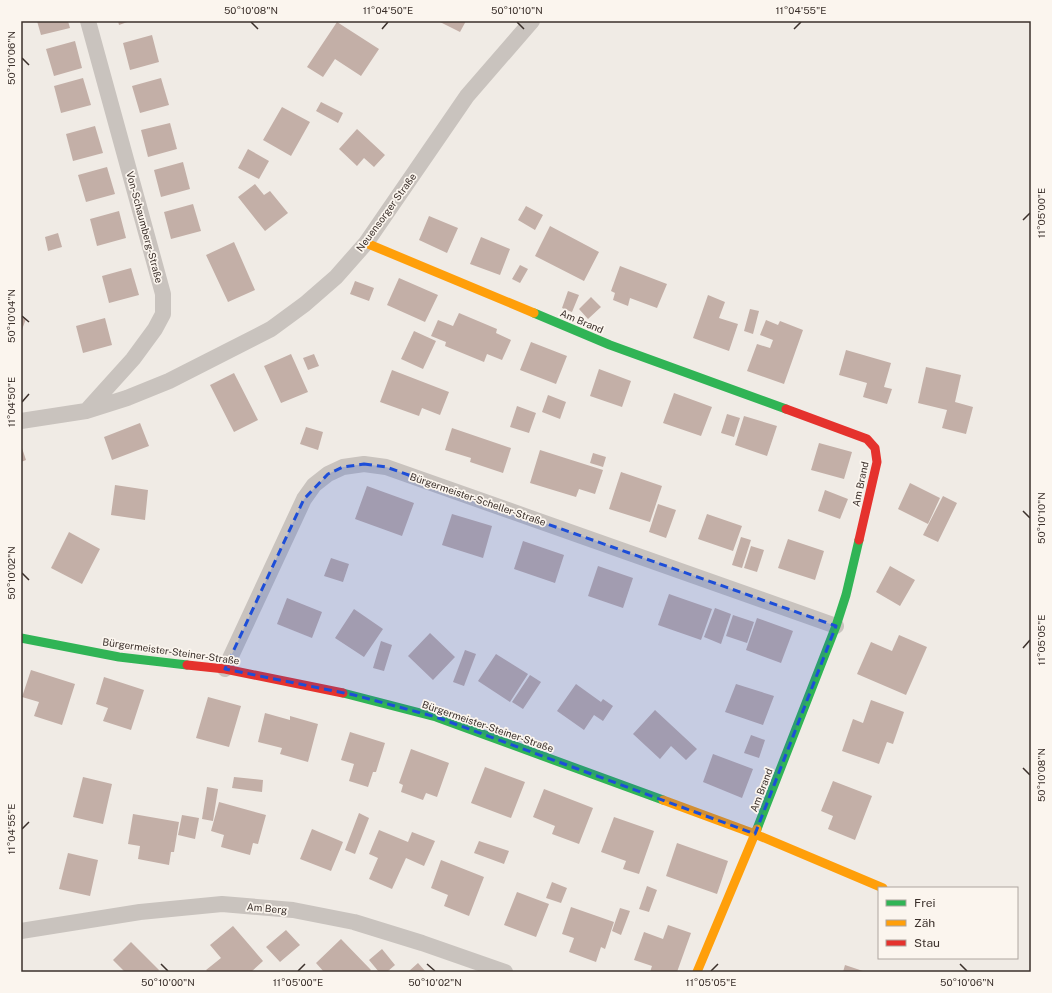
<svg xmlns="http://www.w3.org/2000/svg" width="1052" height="993" font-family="'Public Sans',sans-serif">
	<rect width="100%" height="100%" fill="#f0ebe5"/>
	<!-- building -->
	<path fill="#c3afa7" d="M37,21H68L70,28L41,35Z
		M118,21H130L119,25Z
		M438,21H466L460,32Z
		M337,22L379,49L361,76L335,59L323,77L307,67Z
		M152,35L159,62L130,70L123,43Z
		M75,41L82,68L54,76L46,49Z
		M83,78L91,105L61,113L54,86Z
		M161,78L169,105L140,113L132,86Z
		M321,102L343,113L338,123L316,111Z
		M282,107L310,122L291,156L263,140Z
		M170,123L177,149L148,157L141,130Z
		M95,126L103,153L73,161L66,134Z
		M357,129L385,155L374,167L364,158L357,166L339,149Z
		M248,149L269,161L259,179L238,168Z
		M183,162L190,189L161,197L154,170Z
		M107,167L115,194L86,202L78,175Z
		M255,184L264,195L270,191L288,213L265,231L238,197Z
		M193,204L201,231L171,239L164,212Z
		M526,206L543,215L535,230L518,220Z
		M119,211L126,238L97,246L90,219Z
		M429,216L458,228L447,253L419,240Z
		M550,226L599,252L584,281L535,256Z
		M58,233L62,247L48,251L45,237Z
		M481,237L510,249L500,275L470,264Z
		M234,242L255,290L228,302L206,255Z
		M520,265L528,269L520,283L512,279Z
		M620,266L667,284L657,308L630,298L628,306L613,300L615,293L611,291Z
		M131,268L139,295L109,303L102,276Z
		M399,278L438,295L425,322L387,305Z
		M355,281L374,288L369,301L350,294Z
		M568,291L579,295L572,312L562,308Z
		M708,295L725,302L719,318L738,324L729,351L693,338Z
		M591,297L601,307L588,319L579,309Z
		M750,309L759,311L753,334L744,331Z
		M459,313L497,329L496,333L511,340L502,360L487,354L484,362L445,346L446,342L431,336L438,320L453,326Z
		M21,317L26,319L21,332Z
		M105,318L112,345L83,353L76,326Z
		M766,320L778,325L780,321L803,330L784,384L747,371L757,344L770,348L773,340L760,335Z
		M414,331L436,341L423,369L401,359Z
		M531,342L567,356L556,384L520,370Z
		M846,350L891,363L884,387L892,389L887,404L863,397L867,383L839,375Z
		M291,354L308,392L281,403L264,366Z
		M314,354L319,366L308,370L303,358Z
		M926,367L961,375L955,402L973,407L966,434L942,428L947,410L918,403Z
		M599,369L631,381L622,407L590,396Z
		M392,370L449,392L440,415L422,408L419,416L380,402Z
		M234,373L258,420L234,432L210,385Z
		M674,393L712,407L701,436L663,423Z
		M548,395L566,402L560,419L542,412Z
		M517,406L536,413L529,433L510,427Z
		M727,414L740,418L734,437L721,433Z
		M744,416L777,426L767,456L735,445Z
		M140,423L149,446L112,460L104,437Z
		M306,427L323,432L318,450L300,444Z
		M452,428L511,448L503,473L470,462L471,458L445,450Z
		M819,443L852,452L844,479L811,470Z
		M21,445L26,460L21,462Z
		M540,450L603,470L595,494L579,489L576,497L530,483Z
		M593,453L606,457L603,467L590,463Z
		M621,472L662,486L650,522L609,509Z
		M910,483L940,498L928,524L898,509Z
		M115,485L148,490L145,520L111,515Z
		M367,486L414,503L402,536L355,519Z
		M825,490L848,499L840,519L818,511Z
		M943,496L957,503L938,542L923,535Z
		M658,504L676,510L666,538L649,532Z
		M452,514L492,526L483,558L442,545Z
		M707,514L742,526L733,551L698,539Z
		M69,532L100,549L82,584L51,568Z
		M741,537L751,540L742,568L732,565Z
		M788,539L824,551L815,580L778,568Z
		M523,541L564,555L555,583L514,569Z
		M751,546L764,550L757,572L744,568Z
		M331,558L349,564L343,582L324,576Z
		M598,566L633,578L623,608L588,596Z
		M890,566L915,580L900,606L876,592Z
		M669,594L712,609L701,640L658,625Z
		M287,598L322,612L312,638L277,624Z
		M715,608L731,614L721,644L704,637Z
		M354,609L383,629L364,657L335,638Z
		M733,615L754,622L747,643L726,636Z
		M757,618L793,631L781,663L746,650Z
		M430,633L455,657L433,680L408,656Z
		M899,635L927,647L906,695L857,674L871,642L892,651Z
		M381,641L392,645L384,671L373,668Z
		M465,650L476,654L464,686L453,682Z
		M496,654L528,674L510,702L478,681Z
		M31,670L75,684L62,725L34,716L39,702L22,697Z
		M530,675L541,682L523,709L512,702Z
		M104,677L144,690L131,730L103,721L108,708L96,704Z
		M576,684L601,702L603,699L613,706L603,721L594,715L584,730L557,711Z
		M736,684L774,696L763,725L725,712Z
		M208,697L241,706L229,747L196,738Z
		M871,700L904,712L893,744L887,742L879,764L842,751L853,719L863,723Z
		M655,710L697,749L686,760L671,746L660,759L633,734Z
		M265,713L290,720V716L318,724L308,762L280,754L282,748L258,742Z
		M350,732L385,743L376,772H373L368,787L349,781L354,764L341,760Z
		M751,735L765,740L759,758L744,753Z
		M411,749L449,763L437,797L426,793L423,800L401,792L403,785L399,783Z
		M713,754L753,769L742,798L703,782Z
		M485,767L525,782L511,818L471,803Z
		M83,777L112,784L103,824L73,817Z
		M234,777L263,780L262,792L232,788Z
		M833,781L872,796L855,840L828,829L833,816L821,811Z
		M207,787L218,789L213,821L202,819Z
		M544,789L593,808L579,844L552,834L555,826L533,817Z
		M219,802L266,815L258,844L253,843L250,855L221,847L224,835L211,831Z
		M359,813L369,818L355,854L345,850Z
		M133,814L179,822L174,852H171L169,865L138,859L140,846L128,844Z
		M182,815L199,818L195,839L178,835Z
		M614,817L654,831L639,874L623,869L626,861L601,852Z
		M312,829L343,842L331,871L300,859Z
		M379,830L408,842L412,832L435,841L424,866L406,858L392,889L369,879L378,858L369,854Z
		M479,841L509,851L504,864L474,853Z
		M677,843L728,861L717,894L666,876Z
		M68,853L98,860L90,896L59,889Z
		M441,860L484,877L469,916L444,906L448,895L431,888Z
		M552,882L567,888L561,903L546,898Z
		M647,886L657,890L649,912L639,909Z
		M517,892L549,904L536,937L504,925Z
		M571,907L614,922L605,949L601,947L596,962L569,952L574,938L562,934Z
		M620,908L630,911L621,935L612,931Z
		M668,925L691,933L677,972H650L652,966L634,960L644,932L663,939Z
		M233,926L263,961L251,972H208L206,970L221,958L210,945Z
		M286,930L300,945L280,962L266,947Z
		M341,939L371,970L369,972H324L316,963Z
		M131,942L159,970L158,972H125L113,960Z
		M382,949L395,965L387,972H379L369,960Z
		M418,963L426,972H408Z
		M845,965L866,972H843Z"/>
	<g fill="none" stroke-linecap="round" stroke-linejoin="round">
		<!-- street -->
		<path stroke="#c9c3be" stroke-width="16" d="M87,410L133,359L155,329L163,314V294L88,21
			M21,421L86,411L127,398L169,381L271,329L305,304L336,277L366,243L467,96L532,21
			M225,669L304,499L314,485L328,474L343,467L364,464L386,467L836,626
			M21,931L140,912L222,904L293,910L354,922L422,943L505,972"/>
		<!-- fast -->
		<path stroke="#30b455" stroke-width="9" d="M534,313L610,345L786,409
			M21,638L119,657L187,665
			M343,693L436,717L663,800
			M757,829L836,626L846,595L859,540"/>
		<!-- slow -->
		<path stroke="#ff9f0a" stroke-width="9" d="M366,243L534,313
			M663,800L755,834L883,888
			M697,972L757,829"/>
		<!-- jam -->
		<path stroke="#e5322d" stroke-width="9" d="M786,409L867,439L875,448L877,462L859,540
			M187,665L225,669L343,693"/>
	</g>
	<!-- marked area -->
	<path fill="#1d4ed8" fill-opacity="0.2" stroke="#1d4ed8" stroke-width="3" stroke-dasharray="8 5" stroke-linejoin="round" d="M364,464L386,467L836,626L755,834L436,717L354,695L225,669L304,499L328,474L343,467Z"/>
	<!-- ticks -->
	<path fill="none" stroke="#3b302b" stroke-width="1.5" d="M251,22L258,29M517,22L524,29M382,29L388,22M794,29L801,22M22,58L29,65M1023,220L1030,213M22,316L29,322M22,402L29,394M1023,511L1030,518M22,573L29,580M1023,648L1030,640M1023,768L1030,775M22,829L29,822M161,964L168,971M427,964L435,971M960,964L967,971M298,971L305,964M711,971L718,964"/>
	<g text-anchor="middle" stroke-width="3.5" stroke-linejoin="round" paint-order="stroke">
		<!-- street labels -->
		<g font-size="10" fill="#3b302b" stroke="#fbf5ee">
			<text transform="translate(386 212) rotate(-54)" y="4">Neuensorger Straße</text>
			<text transform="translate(145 227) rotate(75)" y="4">Von-Schaumberg-Straße</text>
			<text transform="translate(582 321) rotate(23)" y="4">Am Brand</text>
			<text transform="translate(860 484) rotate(-78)" y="4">Am Brand</text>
			<text transform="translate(478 499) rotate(19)" y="4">Bürgermeister-Scheller-Straße</text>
			<text transform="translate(171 651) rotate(8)" y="4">Bürgermeister-Steiner-Straße</text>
			<text transform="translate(488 726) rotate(19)" y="4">Bürgermeister-Steiner-Straße</text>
			<text transform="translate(761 790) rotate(-69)" y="4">Am Brand</text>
			<text transform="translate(267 908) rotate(5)" y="4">Am Berg</text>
		</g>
	</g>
	<!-- border -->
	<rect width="1052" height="993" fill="none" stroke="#fbf5ee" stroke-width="44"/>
	<!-- legend -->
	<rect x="878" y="887" width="140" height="72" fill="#fbf5ee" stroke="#aea6a0"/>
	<rect x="886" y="900" width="20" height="6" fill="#30b455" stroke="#aea6a0"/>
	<text x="914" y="907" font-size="12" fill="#3b302b">Frei</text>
	<rect x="886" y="920" width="20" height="6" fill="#ff9f0a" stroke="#aea6a0"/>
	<text x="914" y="927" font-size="12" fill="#3b302b">Zäh</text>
	<rect x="886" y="940" width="20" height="6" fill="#e5322d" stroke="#aea6a0"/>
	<text x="914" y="947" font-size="12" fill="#3b302b">Stau</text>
	<rect x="22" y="22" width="1008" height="949" fill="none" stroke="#3b302b" stroke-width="1.5"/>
	<g font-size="10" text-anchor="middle" fill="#3b302b">
		<text x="251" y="14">50°10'08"N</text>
		<text x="388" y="14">11°04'50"E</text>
		<text x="517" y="14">50°10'10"N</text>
		<text x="801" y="14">11°04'55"E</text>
		<text transform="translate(11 58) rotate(-90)" y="4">50°10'06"N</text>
		<text transform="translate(1041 213) rotate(-90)" y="4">11°05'00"E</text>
		<text transform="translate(11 316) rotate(-90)" y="4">50°10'04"N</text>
		<text transform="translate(11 402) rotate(-90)" y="4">11°04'50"E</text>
		<text transform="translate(1041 518) rotate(-90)" y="4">50°10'10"N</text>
		<text transform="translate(11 573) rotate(-90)" y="4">50°10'02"N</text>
		<text transform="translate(1041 640) rotate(-90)" y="4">11°05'05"E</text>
		<text transform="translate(1041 775) rotate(-90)" y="4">50°10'08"N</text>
		<text transform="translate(11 829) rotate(-90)" y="4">11°04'55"E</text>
		<text x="168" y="986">50°10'00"N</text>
		<text x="298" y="986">11°05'00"E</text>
		<text x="435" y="986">50°10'02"N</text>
		<text x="711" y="986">11°05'05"E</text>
		<text x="967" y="986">50°10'06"N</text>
	</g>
</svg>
